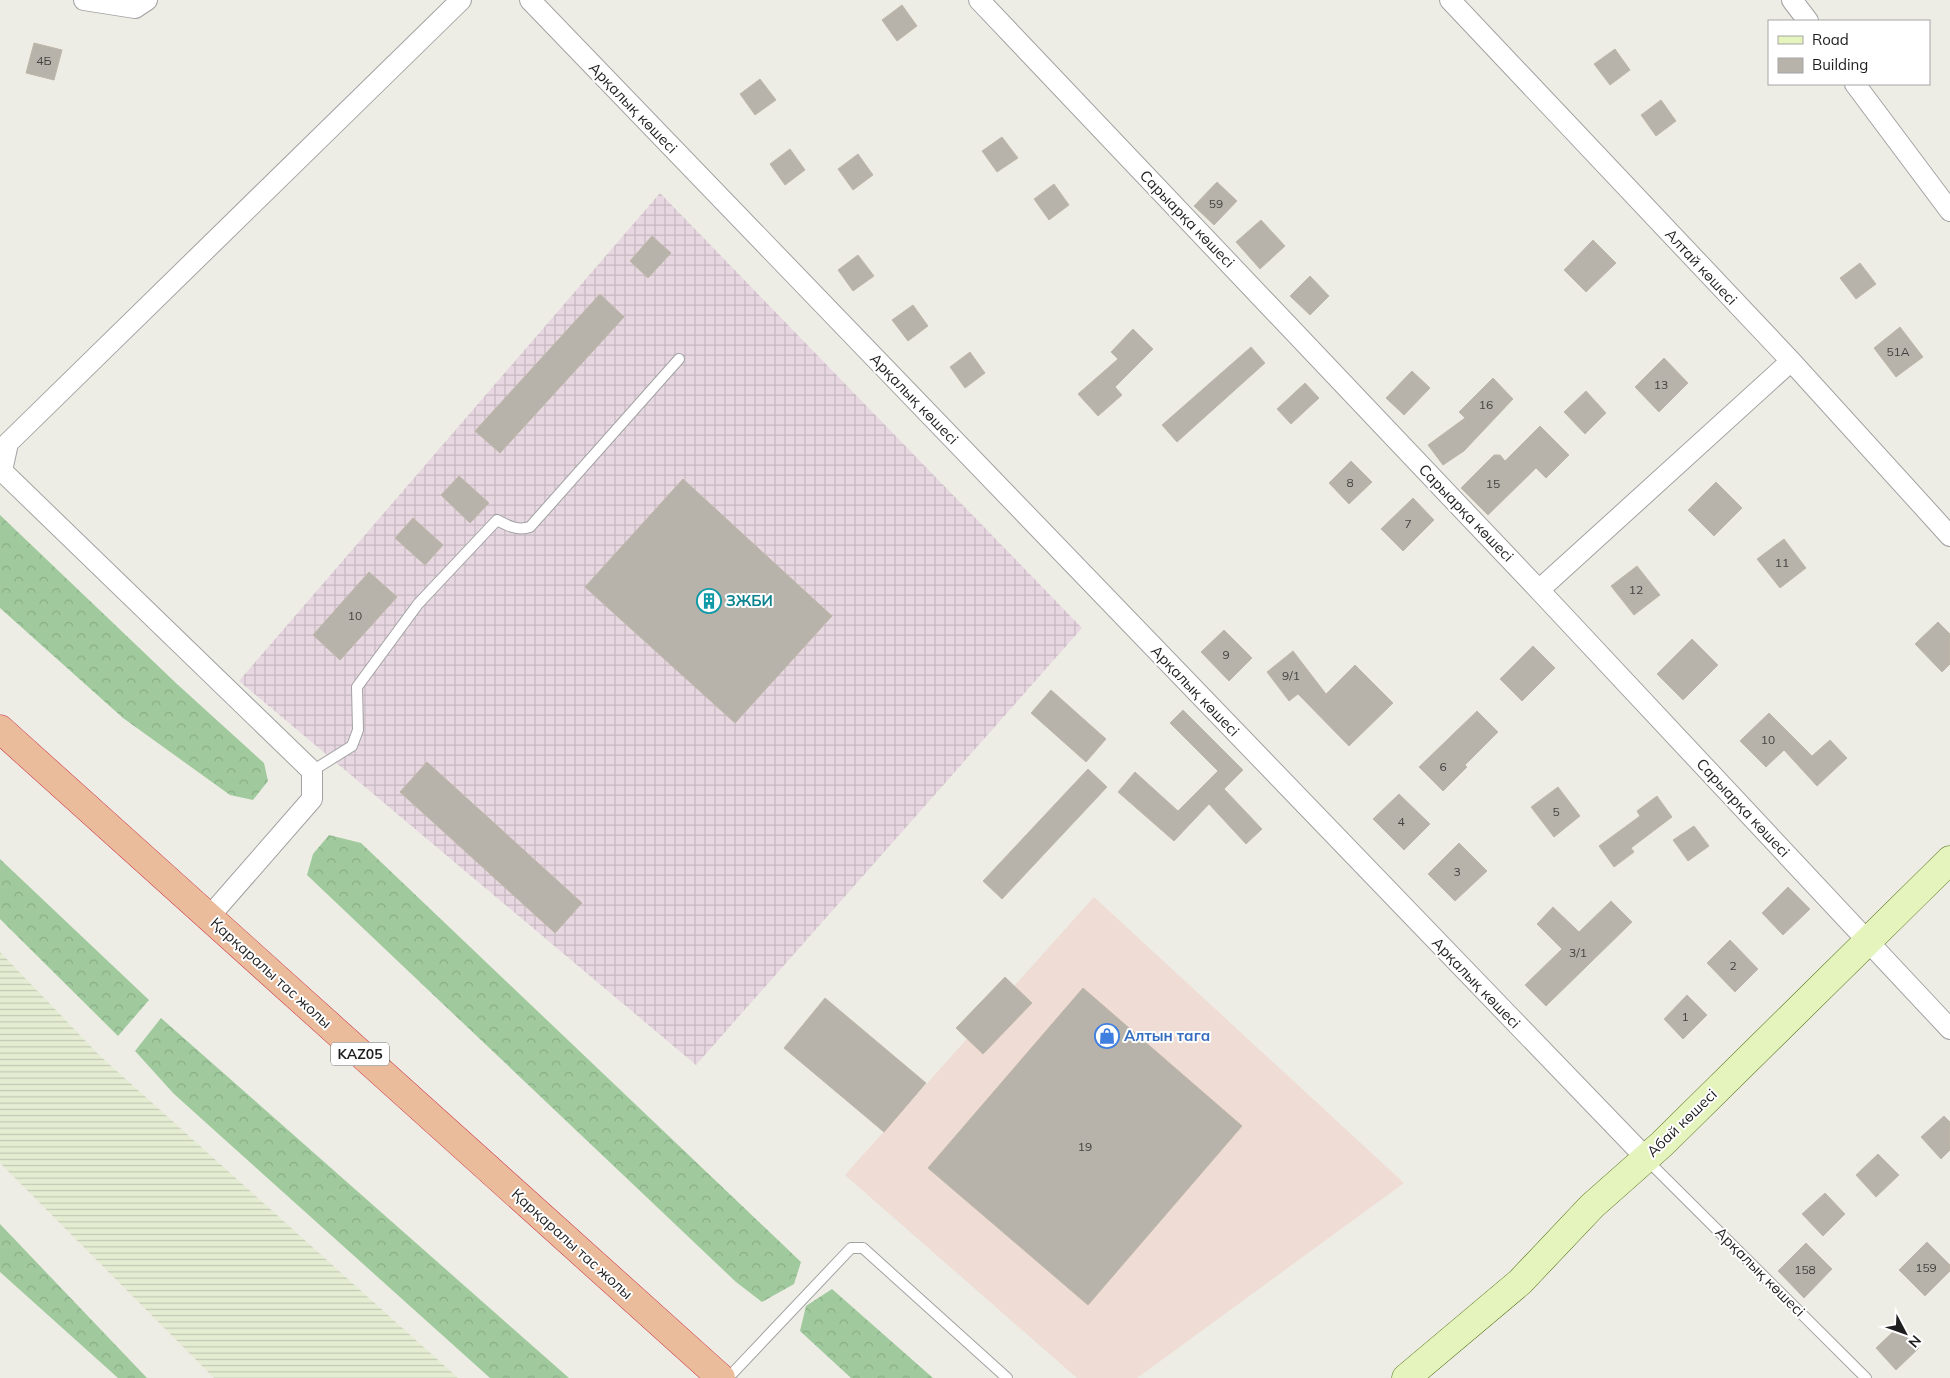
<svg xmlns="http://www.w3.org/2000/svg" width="1950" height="1378" font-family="Mulish,sans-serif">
	<defs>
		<pattern id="industrial-grid" width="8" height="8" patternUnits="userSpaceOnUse" patternTransform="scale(1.25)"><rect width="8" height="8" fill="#e7d7e1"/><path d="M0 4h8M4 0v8" fill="none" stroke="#c6b8c1"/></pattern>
		<pattern id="farmland-rules" width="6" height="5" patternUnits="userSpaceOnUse" patternTransform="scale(1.25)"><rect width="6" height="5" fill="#e4ecd2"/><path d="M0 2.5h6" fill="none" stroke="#c3cab4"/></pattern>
		<pattern id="forest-crowns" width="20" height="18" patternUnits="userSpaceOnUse" patternTransform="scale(1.25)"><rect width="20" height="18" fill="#a0ca9d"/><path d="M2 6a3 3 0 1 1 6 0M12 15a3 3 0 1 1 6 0" fill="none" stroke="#89ad87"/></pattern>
	</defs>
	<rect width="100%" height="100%" fill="#eeede5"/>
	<!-- commercial -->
	<path fill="#eedcd5" d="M1094,897L1404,1183L1137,1378H1077L845,1175Z"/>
	<!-- industrial -->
	<path fill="url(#industrial-grid)" d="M660,193L1082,628L696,1065L239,681Z"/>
	<!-- farmland -->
	<path fill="url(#farmland-rules)" d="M0,952L100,1056L458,1378H214L0,1163Z"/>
	<!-- forest -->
	<path fill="url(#forest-crowns)" d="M0,515L177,684L264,763L268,781L253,800L230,795L123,718L0,608Z
		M329,835L361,843L801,1262L794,1284L762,1302L736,1282L307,875L313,854Z
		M0,859L149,1000L118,1036L0,919Z
		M161,1018L569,1378H490L174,1094L135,1051Z
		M0,1224L147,1378H118L0,1272Z
		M832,1289L933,1378H851L800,1331L806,1306Z"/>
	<!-- building -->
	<path fill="#b7b3ab" stroke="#bfb7a9" d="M902,5L917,26L897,41L882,20Z
		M34,43L62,50L54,80L26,73Z
		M1615,49L1630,70L1610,85L1594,64Z
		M760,79L776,100L755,115L740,94Z
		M1661,100L1676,121L1656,136L1641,115Z
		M1002,137L1018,158L997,172L982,151Z
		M790,149L805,170L785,185L770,164Z
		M858,154L873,175L853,190L838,169Z
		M1217,182L1237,201L1214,225L1194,206Z
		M1054,184L1069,205L1049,220L1034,199Z
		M1261,220L1285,246L1260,269L1236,242Z
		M652,236L671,253L648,278L630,261Z
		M1593,240L1616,263L1586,292L1564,270Z
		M858,255L874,276L853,291L838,270Z
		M1860,263L1876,284L1856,299L1840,278Z
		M1310,276L1329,296L1310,315L1290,296Z
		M600,294L624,317L500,453L475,431Z
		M913,305L928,326L908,341L892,320Z
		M1900,327L1923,357L1896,377L1874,348Z
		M1133,329L1153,349L1115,387L1122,395L1098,416L1078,394L1118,359L1111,352Z
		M1251,347L1265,363L1177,442L1162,425Z
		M970,352L985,373L965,388L950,367Z
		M1664,358L1688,383L1659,412L1635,387Z
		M1412,371L1430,388L1404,415L1386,398Z
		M1493,378L1513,399L1464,451L1443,465L1428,445L1465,418L1459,412Z
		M1305,383L1319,398L1291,424L1277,409Z
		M1586,391L1606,413L1585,434L1564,412Z
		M1540,426L1569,455L1546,478L1536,468L1488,515L1461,488L1494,455H1500L1505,461Z
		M1351,461L1372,482L1349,504L1329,483Z
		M459,476L489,503L470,523L441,495Z
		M683,479L832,616L735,723L585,587Z
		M1716,482L1742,508L1714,536L1688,510Z
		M1413,498L1434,520L1403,551L1381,529Z
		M413,518L443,545L425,565L395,538Z
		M1784,539L1806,568L1780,588L1757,559Z
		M1637,566L1660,595L1634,615L1611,586Z
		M369,572L397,597L340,660L313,635Z
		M1938,622L1950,634V664L1942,672L1915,644Z
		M1224,630L1252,658L1229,681L1201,652Z
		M1692,639L1718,665L1683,700L1657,674Z
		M1533,646L1555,668L1522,701L1500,679Z
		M1293,651L1326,694L1355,665L1393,703L1349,746L1298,694L1289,701L1267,672Z
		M1051,690L1106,739L1086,762L1031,713Z
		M1183,710L1243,770L1224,789L1262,829L1246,844L1209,804L1174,841L1118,792L1135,772L1178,811L1218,771L1170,723Z
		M1477,711L1498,732L1465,765L1467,767L1443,791L1419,767Z
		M1769,713L1812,756L1830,740L1847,758L1817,786L1784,750L1766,767L1740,741Z
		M427,762L582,903L555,933L400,792Z
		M1088,769L1107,787L1002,899L983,881Z
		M1558,787L1580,816L1554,837L1531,807Z
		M1399,794L1430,824L1404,850L1373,819Z
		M1657,796L1672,817L1631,848L1634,852L1614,867L1599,846L1640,816L1637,811Z
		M1694,826L1709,846L1688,861L1673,840Z
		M1459,843L1487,871L1455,901L1428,874Z
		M1788,887L1810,909L1783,935L1762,913Z
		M1611,901L1632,922L1546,1006L1525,985L1562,949L1537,924L1553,907L1579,932Z
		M1730,940L1758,969L1735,992L1707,963Z
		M1005,977L1032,1003L983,1054L956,1028Z
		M1083,988L1242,1126L1088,1305L928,1168Z
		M1687,995L1707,1015L1683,1039L1664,1019Z
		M825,998L926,1083L884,1132L784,1048Z
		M1944,1116L1950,1122V1150L1941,1159L1921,1137Z
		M1878,1154L1899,1175L1876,1197L1856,1175Z
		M1825,1193L1845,1214L1823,1236L1802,1214Z
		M1927,1242L1950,1265V1271L1925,1296L1899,1270Z
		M1806,1243L1832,1269L1804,1298L1778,1271Z
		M1898,1327L1919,1348L1896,1370L1876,1348Z"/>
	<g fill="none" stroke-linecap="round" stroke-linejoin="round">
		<defs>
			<path id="service" d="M312,771L352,746L358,730L357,687L418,604L497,520C508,526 518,531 530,527L679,359
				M1647,1160L1866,1378
				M728,1378L851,1248H863L1007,1378"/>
			<path id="minor" d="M84,0L135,8L147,0
				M530,0L1646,1158
				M979,0L1539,590L1950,1029
				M1450,0L1791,361L1950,536
				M1792,0L1808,21
				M1855,84L1950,211
				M1539,590L1791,361
				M209,917L312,799V771L2,471L8,443L461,0"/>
			<path id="secondary" d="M1406,1378L1520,1282L1592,1206L1662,1144L1950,860"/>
			<path id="trunk" d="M0,729L721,1378"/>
		</defs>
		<!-- service casing -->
		<use href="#service" stroke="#a2a2a2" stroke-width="12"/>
		<!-- minor casing -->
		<use href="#minor" stroke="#a2a2a2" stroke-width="22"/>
		<!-- secondary casing -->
		<use href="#secondary" stroke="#4e6d0e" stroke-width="29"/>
		<!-- trunk casing -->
		<use href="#trunk" stroke="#cc3245" stroke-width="29"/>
		<!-- service -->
		<use href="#service" stroke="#fff" stroke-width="10"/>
		<!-- minor -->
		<use href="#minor" stroke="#fff" stroke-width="20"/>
		<!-- secondary -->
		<use href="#secondary" stroke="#e5f4bd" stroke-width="28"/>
		<!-- trunk -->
		<use href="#trunk" stroke="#eabc9c" stroke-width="28"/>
	</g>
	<!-- icons -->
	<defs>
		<symbol id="building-ring" viewBox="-11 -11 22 22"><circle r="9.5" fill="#fff" stroke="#0f9aa8" stroke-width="1.5"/><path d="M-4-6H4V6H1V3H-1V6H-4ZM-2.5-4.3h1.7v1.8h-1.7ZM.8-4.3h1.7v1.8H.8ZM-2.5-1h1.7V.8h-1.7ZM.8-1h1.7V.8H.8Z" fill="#0f9aa8"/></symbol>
		<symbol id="shop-ring" viewBox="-11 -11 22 22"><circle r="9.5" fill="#fff" stroke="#3f7fe0" stroke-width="1.5"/><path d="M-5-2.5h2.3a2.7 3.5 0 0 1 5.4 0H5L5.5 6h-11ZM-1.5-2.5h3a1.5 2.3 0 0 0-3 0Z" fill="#3f7fe0"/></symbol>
	</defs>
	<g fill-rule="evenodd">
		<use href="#building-ring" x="695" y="587" width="28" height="28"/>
		<use href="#shop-ring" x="1093" y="1022" width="28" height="28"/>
	</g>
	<g text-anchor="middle" stroke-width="4" stroke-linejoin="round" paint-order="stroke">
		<!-- number labels -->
		<g font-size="12" fill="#444341">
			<text x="44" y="65">4Б</text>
			<text x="1216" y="208">59</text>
			<text x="1898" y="356">51А</text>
			<text x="1661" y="389">13</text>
			<text x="1486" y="409">16</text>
			<text x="1350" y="487">8</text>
			<text x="1493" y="488">15</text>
			<text x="1408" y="528">7</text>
			<text x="1782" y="567">11</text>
			<text x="1636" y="594">12</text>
			<text x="355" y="620">10</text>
			<text x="1226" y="659">9</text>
			<text x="1291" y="680">9/1</text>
			<text x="1768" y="744">10</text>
			<text x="1443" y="771">6</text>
			<text x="1556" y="816">5</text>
			<text x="1401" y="826">4</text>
			<text x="1457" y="876">3</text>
			<text x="1578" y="957">3/1</text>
			<text x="1733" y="970">2</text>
			<text x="1685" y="1021">1</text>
			<text x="1085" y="1151">19</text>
			<text x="1926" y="1272">159</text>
			<text x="1805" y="1274">158</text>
		</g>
		<!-- shield labels -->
		<rect fill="#fff" stroke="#626262" stroke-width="1" x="331" y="1042.5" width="58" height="23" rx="4"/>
		<g font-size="14" font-weight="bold" fill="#1e1e1e">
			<text x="360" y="1059">KАZ05</text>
		</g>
		<!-- street labels -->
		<g font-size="15" fill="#1e1e1e" stroke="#fff">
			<text transform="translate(633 108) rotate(46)" y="5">Арқалық көшесі</text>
			<text transform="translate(1187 219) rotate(46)" y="5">Сарыарқа көшесі</text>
			<text transform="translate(1701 267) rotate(47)" y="5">Алтай көшесі</text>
			<text transform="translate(914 399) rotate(46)" y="5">Арқалық көшесі</text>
			<text transform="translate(1466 513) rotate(46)" y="5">Сарыарқа көшесі</text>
			<text transform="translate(1195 691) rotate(46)" y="5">Арқалық көшесі</text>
			<text transform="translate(1743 808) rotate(47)" y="5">Сарыарқа көшесі</text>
			<text transform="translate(271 973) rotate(42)" y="5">Қарқаралы тас жолы</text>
			<text transform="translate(1476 983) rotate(46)" y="5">Арқалық көшесі</text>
			<text transform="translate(1682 1123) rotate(-44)" y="5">Абай көшесі</text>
			<text transform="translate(572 1244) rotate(42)" y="5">Қарқаралы тас жолы</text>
			<text transform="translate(1760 1272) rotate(45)" y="5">Арқалық көшесі</text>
		</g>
		<!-- culture labels -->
		<g font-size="15" font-weight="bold" fill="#0d838f" stroke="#fff" text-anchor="start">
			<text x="726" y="606">ЗЖБИ</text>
		</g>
		<!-- shop labels -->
		<g font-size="15" font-weight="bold" fill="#366cbe" stroke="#fff" text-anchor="start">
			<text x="1124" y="1041">Алтын тага</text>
		</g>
	</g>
	<!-- legend -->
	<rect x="1768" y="20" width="162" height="65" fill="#ffffff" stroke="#a5a5a5"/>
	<rect x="1778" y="36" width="25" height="8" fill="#e5f4bd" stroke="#a5a5a5"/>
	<text x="1812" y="45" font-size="15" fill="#1e1e1e">Road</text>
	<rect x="1778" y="58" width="25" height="15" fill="#b7b3ab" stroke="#a5a5a5"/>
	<text x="1812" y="70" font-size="15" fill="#1e1e1e">Building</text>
	<!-- north arrow -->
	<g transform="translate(1905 1333) rotate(131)" stroke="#ffffff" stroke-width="4" paint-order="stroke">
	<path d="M0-4L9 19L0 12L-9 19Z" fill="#1e1e1e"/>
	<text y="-8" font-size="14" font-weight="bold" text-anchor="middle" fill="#1e1e1e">N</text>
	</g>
</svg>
